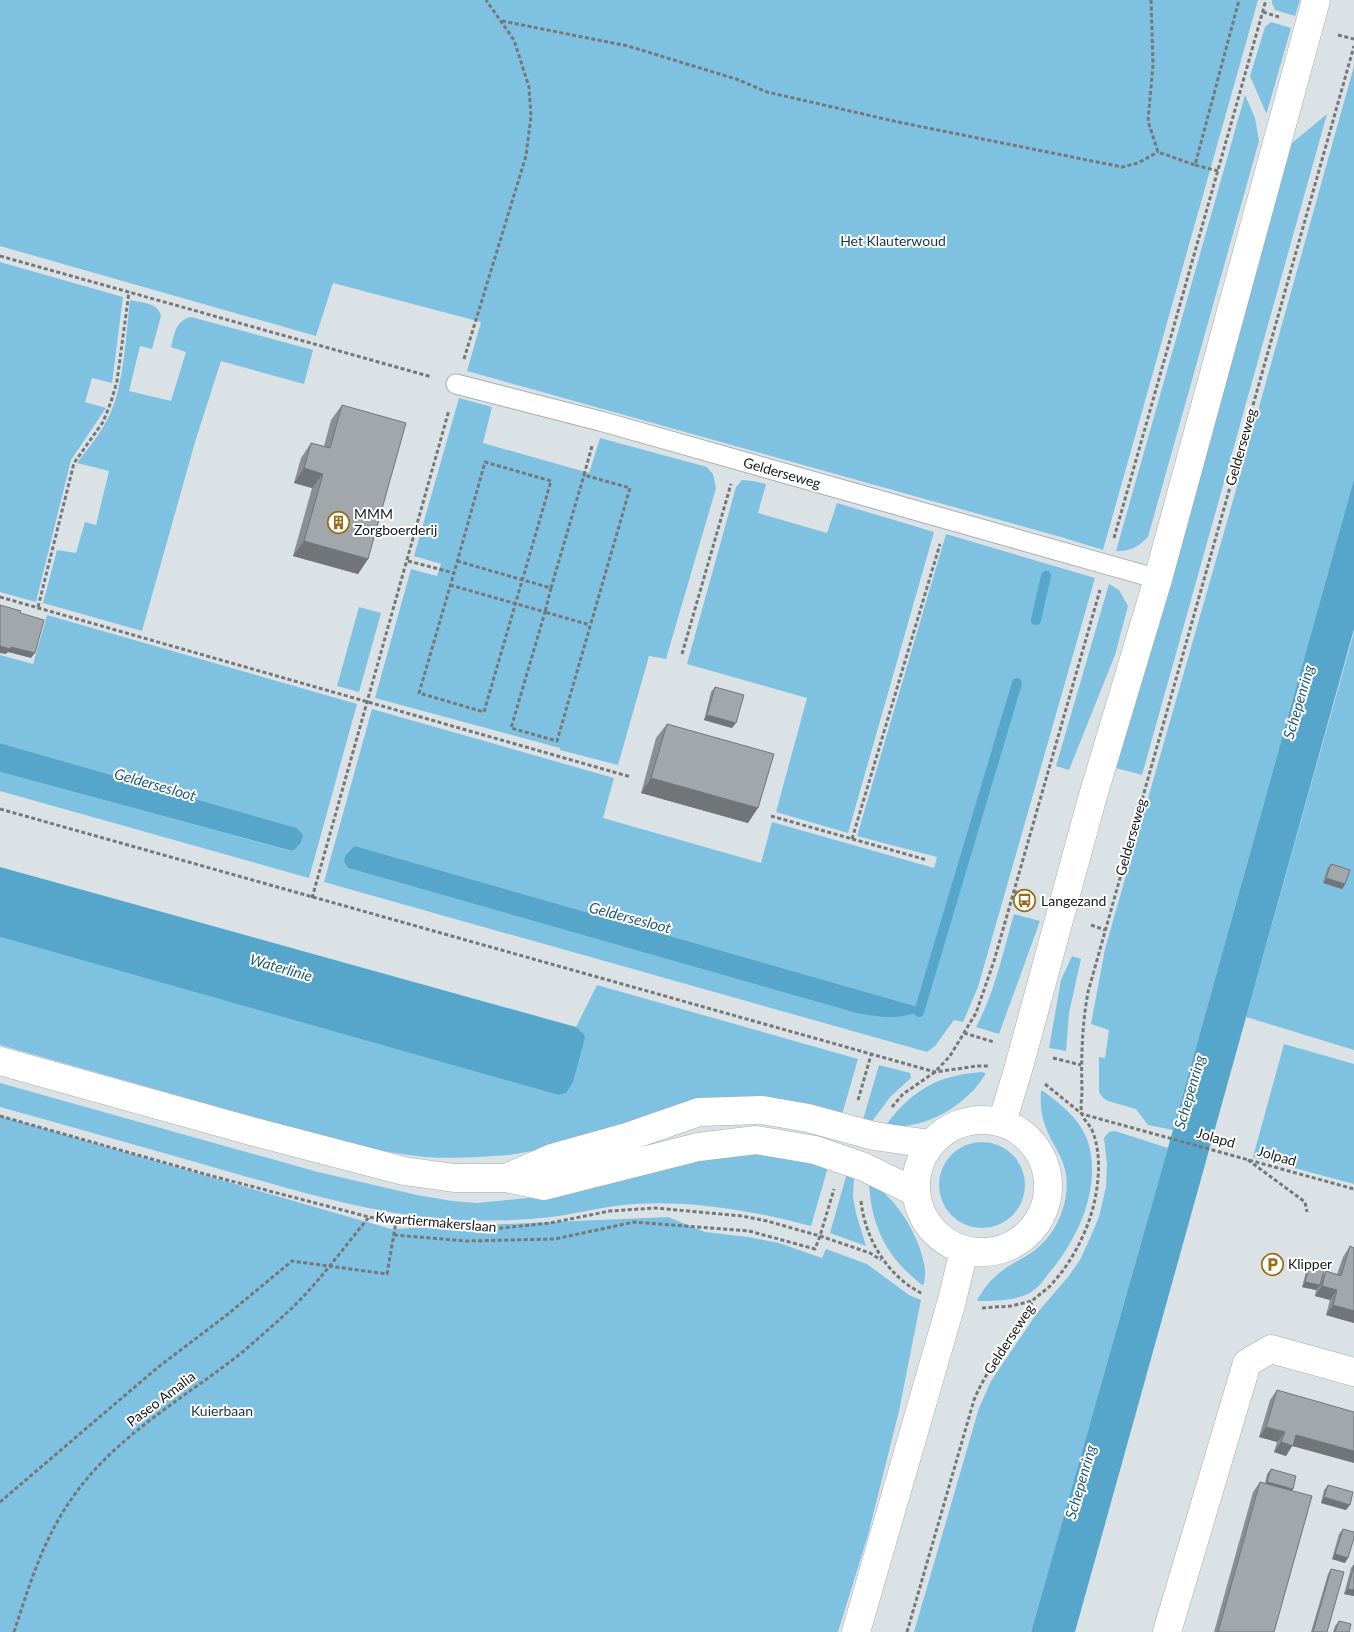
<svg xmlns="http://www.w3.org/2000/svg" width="1354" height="1632" font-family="Lato,sans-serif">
	<rect width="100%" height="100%" fill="#dbe2e5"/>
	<!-- green -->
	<path fill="#7fc1e1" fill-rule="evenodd" d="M0,0H1258L1103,550L1061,537L467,371L481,322L333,283L316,336L0,246Z
		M1272,0H1300L1295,16L1275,10L1272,3Z
		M1271,22L1291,28L1267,112L1266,113L1250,76L1265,27Z
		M1354,66V479L1173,1130L1148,1125L1136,1109L1108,1101L1103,1098L1099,1092V1057L1105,1058L1109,1030L1091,1024L1105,949L1230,511Z
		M1245,95L1255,118L1259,141L1148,537C1139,546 1130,552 1116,551Z
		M1327,114L1142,775L1116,768L1292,143Z
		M0,262L123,297L112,383L92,378L85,402L106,408L71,460L36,602L0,592Z
		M130,300C142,303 158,302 161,316L152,349L140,346L129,391L171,401L186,352L171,347C175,333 175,321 191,317L313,350L304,384L221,361L195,442L142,631L43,603L57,550L76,553L85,522L96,525L109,471L77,463C89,447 102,432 110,414C124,385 126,333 130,300Z
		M459,398L492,407L483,443L589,473L600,438L707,467L713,474L716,488L666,659L649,656L618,765L560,750V748L375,698L411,569L437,576L441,564L414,556Z
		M742,480L753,481L766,484L758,513L827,533L837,503L934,532L848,833L776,812L807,698L687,664L736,487Z
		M946,534L1095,578L978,987L963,1022L954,1020L935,1046L927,1052L324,882L372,709L614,778L603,818L761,863L772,822L934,868L937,857L857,836ZM355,846L915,1006L878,1016L856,1013L348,868L344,862L348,851Z
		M1109,584L1119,590L1128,606L1115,655L1069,770L1056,766Z
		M359,607L381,613L359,692L337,686Z
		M47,615L357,704L309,878L0,791V772L291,851L303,835L297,828L0,743V655L33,664Z
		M1354,632V1050L1246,1017Z
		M1014,914L1040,921L999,1034L976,1027C995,992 1003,952 1014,914Z
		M0,937L558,1095L583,1033L576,1027L597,985L858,1059L841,1118L789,1107L509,1155C481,1157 453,1159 425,1157C398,1154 372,1149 345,1143L0,1045Z
		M1072,956L1081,959L1069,1013L1066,1051L1049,1048L1061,980Z
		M1284,1044L1354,1064V1184L1253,1157Z
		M879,1065L910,1073L911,1078L891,1096L870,1124L862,1123Z
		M982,1072L985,1073V1075C966,1106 922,1132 886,1125C912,1090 938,1075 982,1072Z
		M0,1083L318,1172L417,1195L452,1201L477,1203L537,1197L661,1167L739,1152L795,1159L828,1167L811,1226C755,1211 691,1200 634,1204C606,1206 579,1213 552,1217C513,1221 474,1222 435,1218C367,1212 302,1192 237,1174C158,1151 79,1129 0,1107Z
		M1041,1091H1043C1061,1104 1081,1120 1088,1142C1102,1187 1078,1239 1049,1273C1045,1278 1040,1286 1034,1290C1020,1301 995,1301 978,1301L977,1300C983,1291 988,1282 996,1276C1006,1266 1019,1261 1031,1253C1056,1236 1070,1204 1066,1174C1063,1156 1052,1144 1046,1128C1041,1116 1040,1104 1041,1091Z
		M0,1116L391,1229L668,1217L705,1232L748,1237L779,1243L822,1258L826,1249L867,1264L909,1295L921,1300L899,1411L868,1535L838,1632H0Z
		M1115,1131L1168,1148L1031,1632H914L979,1408L991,1381L1037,1313L1068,1277L1080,1260L1090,1238L1099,1217L1106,1187L1107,1164L1104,1138L1109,1132Z
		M939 1185a43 43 0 1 1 86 0a43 43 0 1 1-86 0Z
		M847,1173L854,1176L853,1197L856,1213L866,1246L830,1233Z
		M869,1184C895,1193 920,1238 924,1264C926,1271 925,1277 924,1284L922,1285C887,1257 872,1229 869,1184Z"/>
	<!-- water -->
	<path fill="#56a6cc" d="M1354,479V629L1075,1632H1031L1173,1130Z
		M0,743L297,828L303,835C301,844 299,846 292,851L0,772Z
		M355,846L915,1006L918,1008L919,1012C895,1020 880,1017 856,1013L348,868L344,862C345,854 348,851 355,846Z
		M0,867L576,1027L583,1033L585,1038L573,1082L566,1093L558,1095L0,937Z"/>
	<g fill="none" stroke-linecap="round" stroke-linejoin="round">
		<!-- stream -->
		<path stroke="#56a6cc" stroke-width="10" d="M1036,620L1046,576
			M919,1012L1017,683"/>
		<defs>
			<path id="service" d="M456,384L600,421L1158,579"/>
			<path id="minor" d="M1167,1632L1247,1363L1271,1349L1354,1372"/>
			<path id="tertiary" d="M0,1061L251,1131L404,1171L454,1178H506L544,1186L698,1147L756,1140L815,1150L864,1167L915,1192
				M916 1186a66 66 0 1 1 132 0a66 66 0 1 1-132 0Z
				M1002,1122L1018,1070L1092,799L1158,579L1316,0
				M506,1178L552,1158L627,1137L699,1112L762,1110L808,1118L874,1136L930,1144
				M856,1632L951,1304L964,1251"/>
		</defs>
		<!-- service casing -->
		<use href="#service" stroke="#a6acaf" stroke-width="21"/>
		<!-- minor casing -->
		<use href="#minor" stroke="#a6acaf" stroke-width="29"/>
		<!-- tertiary casing -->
		<use href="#tertiary" stroke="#a6acaf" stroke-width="29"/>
		<!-- path -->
		<path stroke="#74787a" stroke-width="3" stroke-dasharray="4 2.5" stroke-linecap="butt" d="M1151,0L1153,65L1148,121L1158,152L1195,165
			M1263,12L1279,17
			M502,21L628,46L736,79L767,92L898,122L1122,167L1138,163L1158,152
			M1338,35L1354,39
			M1218,171L1195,165L1239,0
			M0,256L432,377
			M464,359L526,156L531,116L529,87L514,40L486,0
			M1114,538L1266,0
			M408,561L454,573L419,693L484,712L551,481L485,462L454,573
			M457,561L551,588L584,475
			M450,585L545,612L511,728L557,741L630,488L584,475L592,446
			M551,588L545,612L590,625
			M0,597L631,777
			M38,607L74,463L103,422L111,402L117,381L129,292
			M682,654L731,484
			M0,809L935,1072L977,1066H988
			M771,816L927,860
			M852,839L940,544
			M1013,891L1029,895
			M312,898L449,410
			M1091,925L1105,930
			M964,1033L994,1042
			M1053,1058L1081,1065
			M1045,1084L1082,1114L1354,1189
			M858,1100L871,1055
			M892,1107L903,1094L935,1072L950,1056L976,1013L994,961L1100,590
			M0,1116L212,1176L369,1217L396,1222L458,1227L502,1228L550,1223L610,1211L655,1208L742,1216L767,1221L820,1236L870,1253L881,1260
			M1248,1160L1305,1202L1307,1212
			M861,1201C865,1239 888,1277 923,1294
			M394,1235L466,1241L555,1239L634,1222L749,1231L815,1249L820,1236L834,1189
			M982,1308L1011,1306L1032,1301
			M0,1502L157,1368L228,1314L292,1261L387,1274L396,1222
			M14,1632C30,1583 44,1536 75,1494C119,1433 188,1396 245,1350C263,1334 282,1318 299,1301C324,1275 346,1245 369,1217
			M907,1632L974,1400C986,1371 1004,1349 1022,1323C1027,1316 1029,1306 1034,1299C1039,1295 1044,1291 1049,1287C1070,1265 1085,1237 1093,1208C1099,1183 1102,1154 1092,1130C1089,1124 1083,1119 1082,1114C1080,1107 1082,1097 1082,1091C1081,1058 1082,1025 1088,992L1354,46"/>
		<!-- service -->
		<use href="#service" stroke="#fff" stroke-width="19"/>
		<!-- minor -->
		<use href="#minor" stroke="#fff" stroke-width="28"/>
		<!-- tertiary -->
		<use href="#tertiary" stroke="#fff" stroke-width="28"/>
	</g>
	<!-- wall -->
	<path fill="#8a9092" d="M342,405L368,559L358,574L293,556L312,488L294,483L301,458L311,443L324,446L331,420Z
		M715,687L732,728L704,720L711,692Z
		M667,724L748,823L641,793L656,738Z
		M1331,864L1345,884L1342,889L1323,883L1327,869Z
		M1350,1246L1354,1323L1326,1315L1330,1300L1315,1296L1316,1290L1302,1287L1307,1268L1311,1263L1322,1276L1326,1271L1337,1274L1343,1257Z
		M1277,1390L1292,1446L1286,1456L1274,1452L1277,1442L1259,1437L1270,1400Z
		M1271,1469L1291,1491L1274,1632H1214L1253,1492L1260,1482L1265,1483L1267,1474Z
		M1328,1485L1346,1510L1321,1503L1324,1490Z
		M1343,1529L1345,1563L1332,1559L1339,1534Z
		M1354,1564V1596L1344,1594L1351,1568Z
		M1331,1569L1327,1632H1311L1328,1574Z
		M1339,1621L1349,1632H1333L1335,1626Z"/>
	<!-- shaded-wall -->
	<path fill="#717577" d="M304,468L323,474L312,488L294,483Z
		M304,541L368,559L358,574L293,556Z
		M0,646L11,647L35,653L31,658L8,652L6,654L0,653Z
		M707,715L736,723L732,728L704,720Z
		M651,778L758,808L748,823L641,793Z
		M1326,878L1345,884L1342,889L1323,883Z
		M1305,1282L1320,1285L1316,1290L1302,1287Z
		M1322,1286L1337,1290L1330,1300L1315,1296Z
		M1333,1305L1354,1311V1323L1326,1315Z
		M1266,1427L1285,1432L1277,1442L1259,1437Z
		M1296,1435L1354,1451V1463L1292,1446L1286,1456L1274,1452L1281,1442Z
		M1267,1482L1293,1489L1289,1494L1264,1487Z
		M1324,1497L1350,1505L1346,1510L1321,1503Z
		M1335,1554L1348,1558L1345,1563L1332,1559Z
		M1348,1589L1354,1590V1596L1344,1594Z"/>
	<!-- building -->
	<path fill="#a1a7aa" stroke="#717577" d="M342,405L406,423L368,559L304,541L323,474L304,468L311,443L330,448Z
		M0,605L21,611L20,613L44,620L35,653L11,647L10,649L0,646Z
		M715,687L744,695L736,723L707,715Z
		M667,724L774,754L758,808L651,778Z
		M1331,864L1350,870L1345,884L1326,878Z
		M1350,1246L1354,1248V1311L1333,1305L1337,1290L1322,1286L1326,1271L1341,1276Z
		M1311,1263L1325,1267L1320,1285L1305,1282Z
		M1277,1390L1354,1412V1451L1296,1435L1293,1446L1281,1442L1285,1432L1266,1427Z
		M1271,1469L1296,1476L1293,1489L1267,1482Z
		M1260,1482L1312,1496L1274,1632H1218Z
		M1328,1485L1353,1492L1350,1505L1324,1497Z
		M1343,1529L1354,1532V1538L1348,1558L1335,1554Z
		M1354,1565V1590L1348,1589Z
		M1331,1569L1344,1572L1327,1632H1313Z
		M1339,1621L1351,1624L1349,1632H1335Z"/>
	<!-- icons -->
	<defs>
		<symbol id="building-ring" viewBox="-11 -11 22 22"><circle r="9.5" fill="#fff" stroke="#966d18" stroke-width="1.5"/><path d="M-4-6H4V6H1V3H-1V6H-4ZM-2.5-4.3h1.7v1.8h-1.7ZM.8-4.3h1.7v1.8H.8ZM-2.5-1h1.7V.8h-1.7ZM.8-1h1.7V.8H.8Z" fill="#966d18"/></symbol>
		<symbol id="bus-ring" viewBox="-11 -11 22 22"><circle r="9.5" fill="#fff" stroke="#966d18" stroke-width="1.5"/><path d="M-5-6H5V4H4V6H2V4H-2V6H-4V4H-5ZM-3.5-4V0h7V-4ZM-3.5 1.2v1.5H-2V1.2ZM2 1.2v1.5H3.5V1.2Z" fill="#966d18"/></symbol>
		<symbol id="parking-ring" viewBox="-11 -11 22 22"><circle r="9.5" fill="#fff" stroke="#966d18" stroke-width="1.5"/><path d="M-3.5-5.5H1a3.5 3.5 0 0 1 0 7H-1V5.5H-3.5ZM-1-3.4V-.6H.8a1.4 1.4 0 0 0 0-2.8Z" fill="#966d18"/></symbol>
	</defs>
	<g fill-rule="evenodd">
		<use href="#building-ring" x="326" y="510" width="25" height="25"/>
		<use href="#bus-ring" x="1012" y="888" width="25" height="25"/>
		<use href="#parking-ring" x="1260" y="1252" width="25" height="25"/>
	</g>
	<g text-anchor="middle" stroke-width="4" stroke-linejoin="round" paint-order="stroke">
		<!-- park labels -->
		<g font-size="14" fill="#123747" stroke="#fff">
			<text x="893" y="246">Het Klauterwoud</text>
			<text x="222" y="1416">Kuierbaan</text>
		</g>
		<!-- street labels -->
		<g font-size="14" fill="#17191a" stroke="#fff">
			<text transform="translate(1241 447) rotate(-74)" y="5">Gelderseweg</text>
			<text transform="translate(782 473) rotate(16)" y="5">Gelderseweg</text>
			<text transform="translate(1131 837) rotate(-74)" y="5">Gelderseweg</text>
			<text transform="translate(1216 1138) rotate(16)" y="5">Jolapd</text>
			<text transform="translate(1277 1156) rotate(16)" y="5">Jolpad</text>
			<text transform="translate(436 1222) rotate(5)" y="5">Kwartiermakerslaan</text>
			<text transform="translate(1009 1339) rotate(-57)" y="5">Gelderseweg</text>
			<text transform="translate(161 1399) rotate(-37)" y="5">Paseo Amalia</text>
		</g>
		<!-- poi labels -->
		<g font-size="14" fill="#17191a" stroke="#fff" text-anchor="start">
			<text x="354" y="519">MMM<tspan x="354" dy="16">Zorgboerderij</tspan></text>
			<text x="1041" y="906">Langezand</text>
			<text x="1288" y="1269">Klipper</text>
		</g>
		<!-- water labels -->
		<g font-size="15" font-style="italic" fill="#1d5b76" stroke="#fff">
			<text transform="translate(1299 702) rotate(-74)" y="5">Schepenring</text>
			<text transform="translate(155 785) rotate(16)" y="5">Geldersesloot</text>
			<text transform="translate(630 918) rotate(15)" y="5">Geldersesloot</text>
			<text transform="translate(281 968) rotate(16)" y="5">Waterlinie</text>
			<text transform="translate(1190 1092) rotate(-74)" y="5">Schepenring</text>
			<text transform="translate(1081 1482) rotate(-74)" y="5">Schepenring</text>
		</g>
	</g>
</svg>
